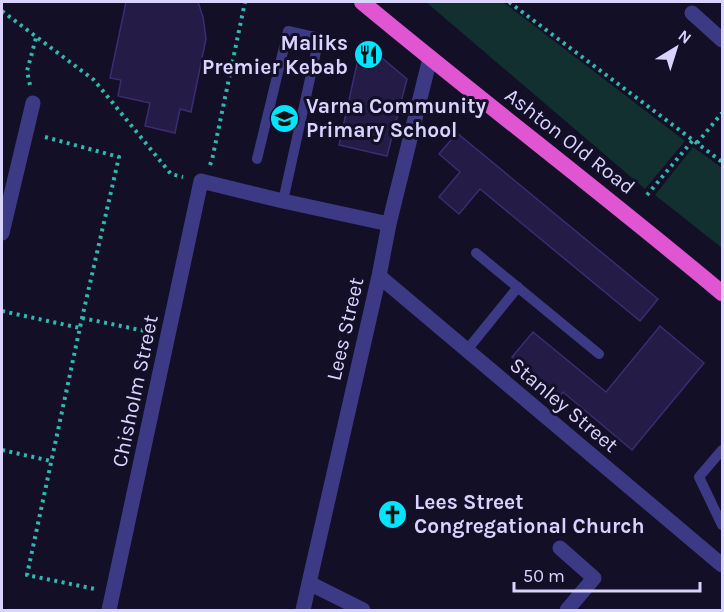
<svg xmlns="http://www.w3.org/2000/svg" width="724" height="612" font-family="Karla,sans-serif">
	<rect width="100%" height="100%" fill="#130f26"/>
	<!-- green -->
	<path fill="#12302f" d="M426,2H503L685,141L645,189Z
		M693,147L722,168V248L655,195Z"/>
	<!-- building -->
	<path fill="#241b47" stroke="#3b2d73" stroke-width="1.5" d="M126,2H198L203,17L206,39L191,112L180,109L175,133L145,126L150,103L118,96L121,80L110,78Z
		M362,41L407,79L387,156L339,145Z
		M457,133L658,299L640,321L480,189L459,214L439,197L460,172L439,154Z
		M660,326L704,363L632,450L563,392L560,396L512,357L533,332L606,392Z"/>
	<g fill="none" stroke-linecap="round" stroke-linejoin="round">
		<!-- path -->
		<path stroke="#2fb8b0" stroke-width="4" stroke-dasharray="3 4.5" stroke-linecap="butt" d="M509,2L722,162
			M2,11L94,80L171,174L183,177
			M30,85L27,71L36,38
			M45,137L119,157L82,318L27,575L95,589
			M697,143L722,113
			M210,165L212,160L245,2
			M647,195L693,140
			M2,311L80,328
			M82,318L150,332
			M2,450L51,461"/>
		<!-- service -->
		<path stroke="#3d3a85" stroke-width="10" d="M257,159L288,31L319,38L283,201
			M476,253L599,354
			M467,350L518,287
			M722,450L699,477L722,525"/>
		<!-- minor -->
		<path stroke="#3d3a85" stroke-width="15" d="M692,13L722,40
			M2,233L33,103
			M379,276L722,565
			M560,548L594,578L567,610
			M309,583L363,610
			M109,610L201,181L283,201L389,224
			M303,610L309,583L379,276L389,224L430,58"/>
		<!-- trunk -->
		<path stroke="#e055d1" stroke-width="16" d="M362,2C481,101 604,194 722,293"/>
	</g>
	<!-- icons -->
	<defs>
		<symbol id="restaurant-disc" viewBox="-11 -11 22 22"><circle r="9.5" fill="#00e5ff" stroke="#130f26"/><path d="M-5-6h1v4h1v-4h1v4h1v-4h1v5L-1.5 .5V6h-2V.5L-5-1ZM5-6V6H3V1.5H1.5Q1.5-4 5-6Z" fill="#111"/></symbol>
		<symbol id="school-disc" viewBox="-11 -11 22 22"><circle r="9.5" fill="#00e5ff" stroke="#130f26"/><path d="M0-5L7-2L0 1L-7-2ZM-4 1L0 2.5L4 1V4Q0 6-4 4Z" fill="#111"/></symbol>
		<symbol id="church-disc" viewBox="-11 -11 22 22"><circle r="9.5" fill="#00e5ff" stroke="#130f26"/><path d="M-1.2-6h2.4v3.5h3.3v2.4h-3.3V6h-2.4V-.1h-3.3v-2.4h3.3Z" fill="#111"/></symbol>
	</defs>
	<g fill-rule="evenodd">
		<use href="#restaurant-disc" x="352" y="38" width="33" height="33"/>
		<use href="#school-disc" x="268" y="102" width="33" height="33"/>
		<use href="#church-disc" x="376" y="498" width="33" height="33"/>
	</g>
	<g text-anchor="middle" stroke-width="6" stroke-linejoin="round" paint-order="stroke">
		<!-- poi labels -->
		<g font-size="21" font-weight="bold" fill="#d9d4ff" stroke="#130f26" text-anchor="start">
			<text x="348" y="50" text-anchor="end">Maliks<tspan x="348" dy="24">Premier Kebab</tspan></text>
			<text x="306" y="113">Varna Community<tspan x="306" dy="24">Primary School</tspan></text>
			<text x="414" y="509">Lees Street<tspan x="414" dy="24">Congregational Church</tspan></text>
		</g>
		<!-- street labels -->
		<g font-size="21" fill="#d9d4ff" stroke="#130f26">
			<text transform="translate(570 141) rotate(38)" y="7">Ashton Old Road</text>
			<text transform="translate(345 329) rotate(-77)" y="7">Lees Street</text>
			<text transform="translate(135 391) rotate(-78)" y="7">Chisholm Street</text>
			<text transform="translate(564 405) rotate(40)" y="7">Stanley Street</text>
		</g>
	</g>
	<!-- border -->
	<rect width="724" height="612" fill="none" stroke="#d9d4ff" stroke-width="6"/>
	<!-- north arrow -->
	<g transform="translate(676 48) rotate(38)" stroke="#130f26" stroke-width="4.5" paint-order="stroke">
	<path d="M0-4.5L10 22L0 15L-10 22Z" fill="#d9d4ff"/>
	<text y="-9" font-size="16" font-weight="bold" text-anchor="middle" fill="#d9d4ff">N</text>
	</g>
	<!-- scale -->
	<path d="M514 582v9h186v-9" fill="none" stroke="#d9d4ff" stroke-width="3"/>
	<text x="523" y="582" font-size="18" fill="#d9d4ff" stroke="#130f26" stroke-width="4.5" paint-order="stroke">50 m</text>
</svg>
